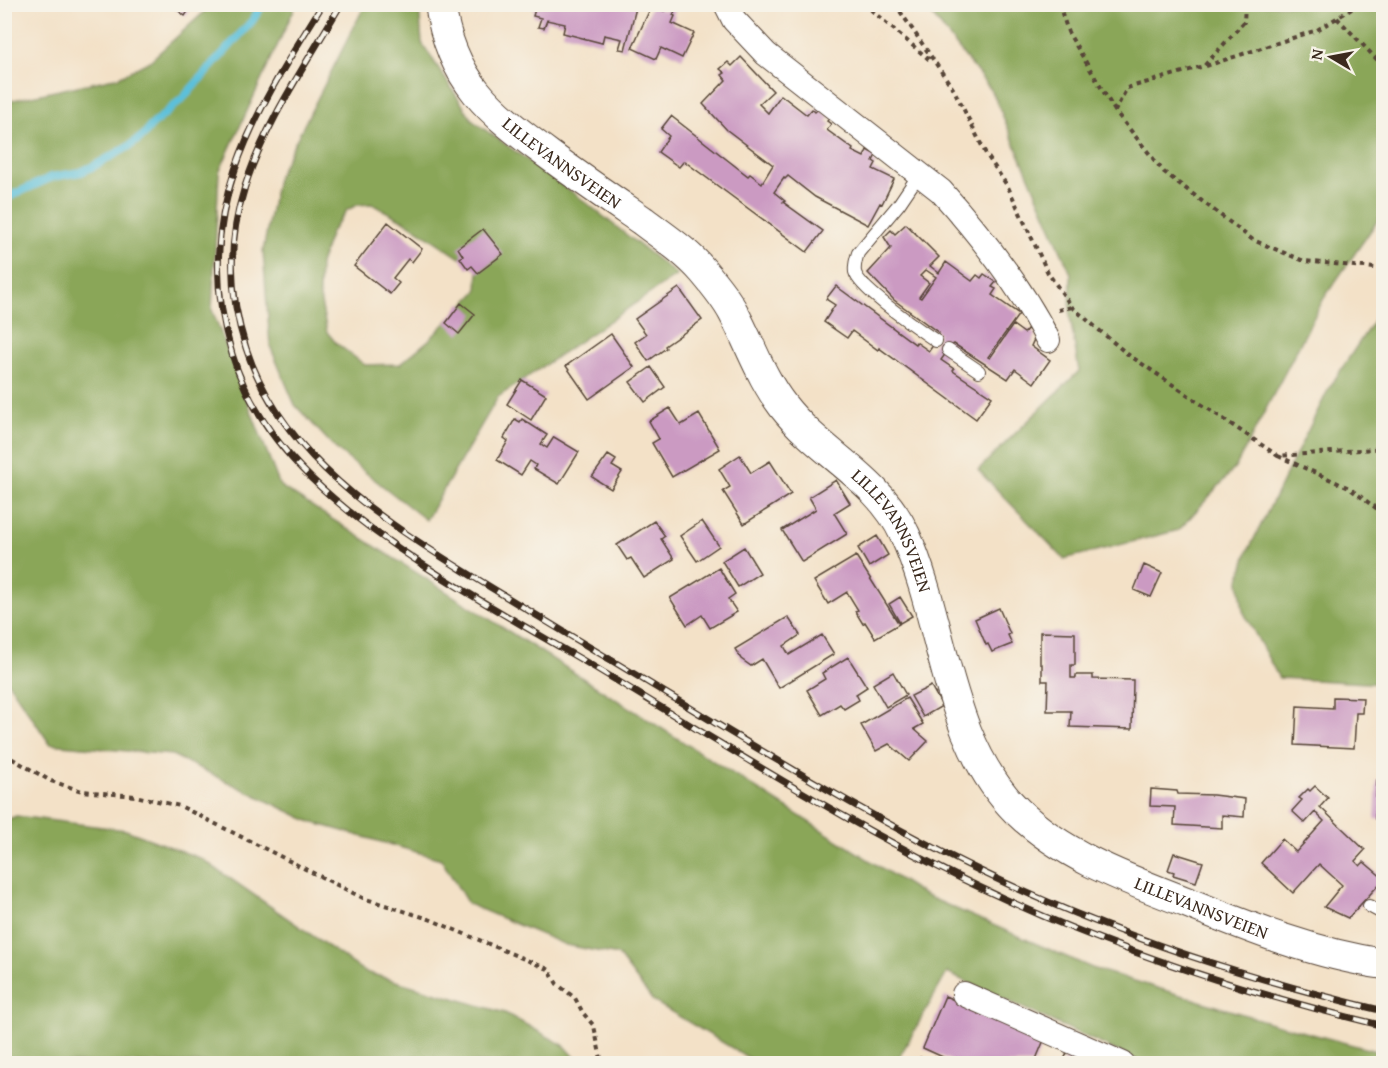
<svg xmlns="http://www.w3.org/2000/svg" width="1388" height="1068" font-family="'Gentium Book Plus',serif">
	<rect width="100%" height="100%" fill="#f7f3e8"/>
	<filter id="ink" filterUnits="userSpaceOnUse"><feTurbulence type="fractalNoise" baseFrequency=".0167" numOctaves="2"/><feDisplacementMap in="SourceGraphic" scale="12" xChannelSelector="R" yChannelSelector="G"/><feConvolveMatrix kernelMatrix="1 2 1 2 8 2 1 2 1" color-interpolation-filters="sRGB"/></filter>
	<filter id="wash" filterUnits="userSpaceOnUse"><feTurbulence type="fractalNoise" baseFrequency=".008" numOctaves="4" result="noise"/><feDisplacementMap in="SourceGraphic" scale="24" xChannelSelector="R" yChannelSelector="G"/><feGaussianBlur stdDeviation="1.35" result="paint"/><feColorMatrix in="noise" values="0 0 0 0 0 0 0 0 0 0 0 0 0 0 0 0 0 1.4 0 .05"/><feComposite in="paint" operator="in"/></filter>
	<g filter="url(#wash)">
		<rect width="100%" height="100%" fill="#f3e1c7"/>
		<!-- forest -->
		<path fill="#8aa659" stroke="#62683c" stroke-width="1.5" fill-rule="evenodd" d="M208,5H296L219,172L212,310L280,486L924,895L1092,968L1275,1024L1383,1053V1063H1143L947,973L896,1063H757L653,1001L618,955L566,945L468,904L441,859L311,822L172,755L50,744L5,678L4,102L119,77L150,61L203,13Z
			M365,5H419L422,43L473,121L579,197L677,275L498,397L426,520L337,450L295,405L270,346L263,251L277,178ZM372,204L406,222L478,270L477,291L430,339L400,364L365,365L336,343L327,332L319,293L320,264L331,232L347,210L357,205Z
			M924,5H1383V213L1324,298L1235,468L1179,530L1064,559L978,470L1079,371L1070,317L1071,274L992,91Z
			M1383,306V684L1279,678L1243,611L1239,581L1247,553L1329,388Z
			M16,816L126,830L202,859L365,972L505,1013L565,1046L580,1063H5L4,821Z"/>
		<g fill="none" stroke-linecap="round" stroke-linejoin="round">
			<!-- stream -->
			<path stroke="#5cc0da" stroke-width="8" d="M4,199L52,177L81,172L94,166L128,147L143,136L151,126L184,97L252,21L263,4"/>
		</g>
		<g id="blocks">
			<!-- building -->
			<path fill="#cb9ac2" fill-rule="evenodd" d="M170,4H193L185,16Z
				M531,4H637L625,50L619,49L622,39L604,35L602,43L563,33L565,24L547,20L544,28L538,27L541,18L533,16L535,9L530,7Z
				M652,5L664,11L666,6L675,11L673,15L675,16L672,23L694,33L682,58L661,48L656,59L632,48Z
				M741,57L773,91L759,104L768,113L781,95L807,115L812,109L815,112L819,108L830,117L827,121L831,124L827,130L853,149L852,151L864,157L867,150L876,155L873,161L876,163L873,169L894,179L882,204L880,203L868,225L815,197L788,176L785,179L784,178L774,192L785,201L783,202L823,231L807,252L684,161L679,167L658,152L669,136L661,129L671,116L748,176L750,174L762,183L773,165L727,130L703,104L726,80L722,75L725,73L720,69L728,62L732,66Z
				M388,222L422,249L412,262L408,259L393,278L399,283L390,294L354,266Z
				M906,224L939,257L930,266L939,273L946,262L972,281L977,275L981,278L984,274L996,282L992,287L996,289L992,295L1019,314L988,357L990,358L1013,325L1024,333L1027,329L1036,335L1031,346L1050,360L1034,383L1015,369L1008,379L954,344L951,346L941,360L954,369L953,371L992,397L976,419L879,348L878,350L852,331L847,338L824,322L835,305L826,299L836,286L915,344L916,342L929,351L939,337L937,336L939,333L894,300L868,273L891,248L884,237L891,230L895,234ZM926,270L936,277L921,298L919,297L929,283L920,276Z
				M483,229L503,254L478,273L472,266L468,269L460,258L463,256L458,248Z
				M679,288L702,320L665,346L666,348L648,361L635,342L646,334L635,319Z
				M461,303L475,314L459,334L446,323Z
				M611,334L634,367L589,399L566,366Z
				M651,367L665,387L645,402L630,382Z
				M522,380L546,395L531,420L507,404Z
				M670,408L681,425L699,414L720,449L672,477L652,443L659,439L649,421Z
				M515,419L520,422L522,419L547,435L541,444L547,448L554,437L579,452L559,484L534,469L536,465L530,461L521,475L497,460L508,441L504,438Z
				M608,455L616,460L612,466L622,472L611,489L592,477Z
				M740,455L751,473L770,461L791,494L744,524L723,491L730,487L719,469Z
				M836,480L850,503L834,513L847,534L802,562L782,530L816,509L809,497Z
				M654,521L665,536L661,539L674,559L644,578L631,558L627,560L617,545Z
				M702,521L719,546L697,561L680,536Z
				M877,536L888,555L869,567L858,548Z
				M744,547L760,573L738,587L722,561Z
				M856,556L899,624L875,638L865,622L863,624L855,611L858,610L847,592L828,604L814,581Z
				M1144,565L1162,573L1151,597L1134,590Z
				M719,568L735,594L728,599L737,612L710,628L702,615L687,625L670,598Z
				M900,597L912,616L900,623L889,604Z
				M999,608L1010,634L1008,635L1012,644L992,652L988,644L986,645L975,619Z
				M788,617L800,635L784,646L789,655L822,635L834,654L779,688L762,659L751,666L741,659L735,649Z
				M1040,632L1075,633V665H1071V678H1076V675H1093V679L1133,680L1132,729L1070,727L1071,711H1047L1048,681H1042V664H1040Z
				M848,657L867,687L856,694L859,700L844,709L840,704L822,715L807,690L825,679L822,673Z
				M893,672L906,695L886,707L873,684Z
				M931,686L942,706L923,717L911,696Z
				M1333,697L1363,698L1362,713H1356L1354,748L1295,745L1297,706L1333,708Z
				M907,698L923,724L914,729L928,741L909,761L889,744L876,751L861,725Z
				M1377,780L1384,781V820L1375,819Z
				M1315,786L1328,798L1320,807L1365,850L1355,861L1360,866L1364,862L1384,879L1348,918L1324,907L1342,885L1319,864L1293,893L1261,863L1282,839L1296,852L1324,821L1315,812L1305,823L1292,811L1302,800L1299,798L1308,789L1310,791Z
				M1151,789L1177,791L1178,794L1213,795L1245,799L1244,817L1222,815V828L1174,825L1175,807L1150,806Z
				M1174,853L1203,862L1196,882L1173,875L1174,872L1168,870Z
				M945,996L1044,1040L1034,1064H958L923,1048Z
				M1068,1051L1097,1064H1062Z"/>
		</g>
	</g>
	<g filter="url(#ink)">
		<use href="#blocks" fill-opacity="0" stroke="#574537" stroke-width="1.5"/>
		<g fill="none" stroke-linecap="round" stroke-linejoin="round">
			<defs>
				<path id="service" d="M920,173L899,204L858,253C856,259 854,265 855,272C859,289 919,329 936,341
					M948,350L979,371
					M1369,906L1384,914"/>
				<path id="minor" d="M726,4L734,20L766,54L941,191C981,236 1021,286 1048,340
					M964,994L1123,1064"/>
				<g id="tertiary">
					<path id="s1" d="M440,4C451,81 490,112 549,155C580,178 611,199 643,221C664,237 686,251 703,271C714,284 725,297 733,312C750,343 761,378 783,406C820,454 879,478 905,535C945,623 945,740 1017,811C1063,856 1127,879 1186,902C1250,928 1315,954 1384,964"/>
				</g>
			</defs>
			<!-- service casing -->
			<use href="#service" stroke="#574537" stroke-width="14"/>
			<!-- minor casing -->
			<use href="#minor" stroke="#574537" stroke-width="26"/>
			<!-- tertiary casing -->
			<use href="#tertiary" stroke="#574537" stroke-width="32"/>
			<!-- path -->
			<path stroke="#574537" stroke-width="4" stroke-dasharray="4.5 4.5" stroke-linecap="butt" d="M864,4L932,62
				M895,4L954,90L986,154L1008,187L1048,273L1072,307L1126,353L1278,456L1374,449L1384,446
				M1059,4L1068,32L1115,111
				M1245,4L1244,22L1204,66L1127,88L1115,111L1164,172L1253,240L1304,261L1384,269
				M1337,18L1384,67
				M1206,66L1317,30L1360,4
				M1058,310L1072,307
				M1278,456L1349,488L1384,514
				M4,754L51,781L82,791L135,796L180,806L363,898L429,919L548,969L557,984L575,998L583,1013L594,1026L601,1059
				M919,1058L932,1064"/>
			<!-- service -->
			<use href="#service" stroke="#fff" stroke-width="12"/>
			<!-- minor -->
			<use href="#minor" stroke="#fff" stroke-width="24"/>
			<!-- tertiary -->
			<use href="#tertiary" stroke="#fff" stroke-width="30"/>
			<defs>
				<path id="rail" d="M323,4C252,117 190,215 232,354C246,401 276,444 311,478C391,555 505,614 601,671C745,758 888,850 1043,916C1154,963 1267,998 1384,1026
					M341,4C276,116 201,209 246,348C261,394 291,436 325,469C366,509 416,541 464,571C513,601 562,631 611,660C754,746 895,836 1048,902C1156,948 1269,984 1384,1011"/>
			</defs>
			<!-- rail casing -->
			<use href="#rail" stroke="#3b2a1e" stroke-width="7"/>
			<!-- rail -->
			<use href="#rail" stroke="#f7f3e8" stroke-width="4.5" stroke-dasharray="14" stroke-linecap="butt"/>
		</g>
	</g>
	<g text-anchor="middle" stroke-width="5" stroke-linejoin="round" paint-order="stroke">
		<!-- street labels -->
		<g font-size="18" fill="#3b2a1e" stroke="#f7f3e8">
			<text dy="6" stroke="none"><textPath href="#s1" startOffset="208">LILLEVANNSVEIEN</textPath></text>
			<text dy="6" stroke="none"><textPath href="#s1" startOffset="712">LILLEVANNSVEIEN</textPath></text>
			<text dy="6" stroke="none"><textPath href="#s1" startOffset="1233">LILLEVANNSVEIEN</textPath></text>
		</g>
	</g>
	<!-- margin -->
	<rect width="1388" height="1068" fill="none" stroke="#f7f3e8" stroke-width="24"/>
	<!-- north arrow -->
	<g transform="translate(1331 57) rotate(280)" stroke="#f7f3e8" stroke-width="4.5" paint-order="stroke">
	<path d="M0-4.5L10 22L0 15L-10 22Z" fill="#3b2a1e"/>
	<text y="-9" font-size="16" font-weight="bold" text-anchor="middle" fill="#3b2a1e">N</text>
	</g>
</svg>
